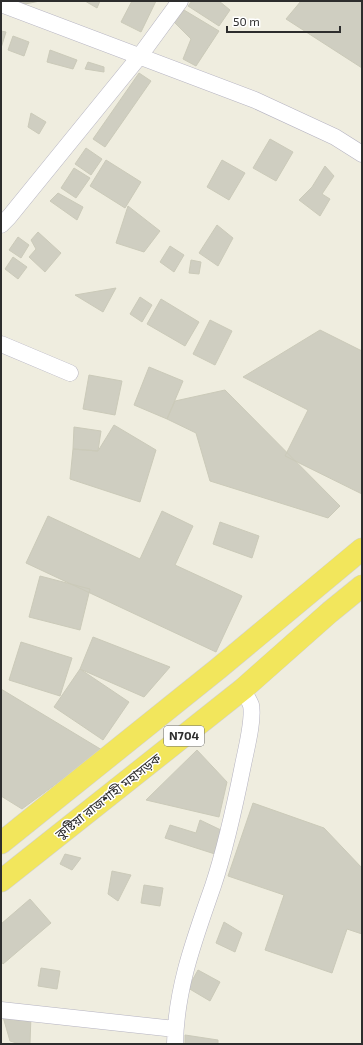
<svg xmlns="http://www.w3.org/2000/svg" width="363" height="1045" font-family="'Exo 2','Noto Sans Bengali',sans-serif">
	<rect width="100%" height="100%" fill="#efeddf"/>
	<!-- building -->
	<path fill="#cfcec1" stroke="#cbcab9" d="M11,1H40L10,7Z
		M85,1H100L97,8Z
		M132,1H156L141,32L121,22Z
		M192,1H219L230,10L219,26L188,6Z
		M301,1H362V68L286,19Z
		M184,10L219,31L196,66L183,59L191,39L174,22Z
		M1,31L6,32L1,48Z
		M13,36L29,42L24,56L8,50Z
		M50,50L77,60L73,69L47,62Z
		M88,62L104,67V72L85,69Z
		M139,73L151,81L105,147L93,139Z
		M31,113L46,122L39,134L28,127Z
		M270,139L293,152L276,181L253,168Z
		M86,148L102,159L91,175L75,164Z
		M106,160L141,182L125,208L90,186Z
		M222,160L245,173L229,200L207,187Z
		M325,166L334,176L322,194L330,199L320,216L299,200L312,187Z
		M74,168L90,178L76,198L61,188Z
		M58,193L83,207L77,220L50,201Z
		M128,206L160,231L144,252L116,243Z
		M217,225L233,238L218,266L199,253Z
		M38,232L61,253L45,272L29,257L36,249L31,240Z
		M18,237L29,245L21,258L9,250Z
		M170,246L184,255L174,272L160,262Z
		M13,257L27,267L18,279L5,269Z
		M191,260L201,262L199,274L189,273Z
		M116,288L103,312L75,295Z
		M140,297L152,305L142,322L130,314Z
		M161,299L199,322L185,346L147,324Z
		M210,320L232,331L215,365L193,354Z
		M320,330L362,351V494L285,456L308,410L243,377Z
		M149,367L183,381L167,419L134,405Z
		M89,375L122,381L115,415L83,409Z
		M225,390L340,506L328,518L210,481L196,433L167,419L175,401Z
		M114,425L156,450L140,502L70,479L73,449L98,451Z
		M74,427L101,431L98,451L73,449Z
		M162,511L193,526L175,565L242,596L216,652L26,563L48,516L140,559Z
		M220,522L259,536L252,558L213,544Z
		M40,576L90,589L80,630L29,617Z
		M93,637L170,667L144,697L80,669Z
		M21,642L72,658L60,696L9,680Z
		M80,669L129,702L103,740L54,707Z
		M1,689L102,750L22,809L1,796Z
		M197,750L227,782L219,817L146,800Z
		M253,803L324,828L362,868V934L347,929L332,973L265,950L284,895L228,876Z
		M200,820L223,831L218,855L165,838L170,825L196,833Z
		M65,854L81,858L72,870L60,864Z
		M112,871L131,875L118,901L108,894Z
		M144,885L163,888L160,906L141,903Z
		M30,899L51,923L3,964L1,961V924Z
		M224,922L242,933L235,952L216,943Z
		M41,968L60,971L57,989L38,986Z
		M198,970L220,982L210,1001L188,988Z
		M1,1010L31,1015L30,1044H20L10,1041Z
		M185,1035L218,1040V1044H185Z"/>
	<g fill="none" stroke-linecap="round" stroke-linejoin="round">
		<defs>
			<path id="minor" d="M1,4L255,100L335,137L362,154
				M1,225L9,217L139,57L180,1
				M1,344L70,373
				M1,1010L175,1029
				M175,1044C176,987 195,938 213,886C226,847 235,805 243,765C246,750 254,719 251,705C249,700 245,694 243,689"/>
			<path id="trunk" d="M1,843L219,668L362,549
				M1,881L243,689L330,612L362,586"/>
		</defs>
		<!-- minor casing -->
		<use href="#minor" stroke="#b5b3c1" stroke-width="17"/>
		<!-- trunk casing -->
		<use href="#trunk" stroke="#d1d1d1" stroke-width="23"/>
		<!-- minor -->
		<use href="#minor" stroke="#fff" stroke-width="16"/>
		<!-- trunk -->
		<use href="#trunk" stroke="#f2e65c" stroke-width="22"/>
	</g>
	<g text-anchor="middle" stroke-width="3" stroke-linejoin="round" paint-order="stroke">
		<!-- shield labels -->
		<rect fill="#fff" stroke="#6c6c6c" stroke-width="1" x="164" y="726" width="40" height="20" rx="3"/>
		<g font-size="12" font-weight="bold" fill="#2d2d2d">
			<text x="184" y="740">N704</text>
		</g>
		<!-- street labels -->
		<g font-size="13" fill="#2d2d2d" stroke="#fff">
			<text transform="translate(108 796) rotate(-38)" y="5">কুষ্টিয়া রাজশাহী মহাসড়ক</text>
		</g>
	</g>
	<!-- border -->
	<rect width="363" height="1045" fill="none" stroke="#2d2d2d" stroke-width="4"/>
	<!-- scale -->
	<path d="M227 26v6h113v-6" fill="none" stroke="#2d2d2d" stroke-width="2"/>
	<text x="233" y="26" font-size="12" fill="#2d2d2d" stroke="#ffffff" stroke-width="3" paint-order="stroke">50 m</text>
</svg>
